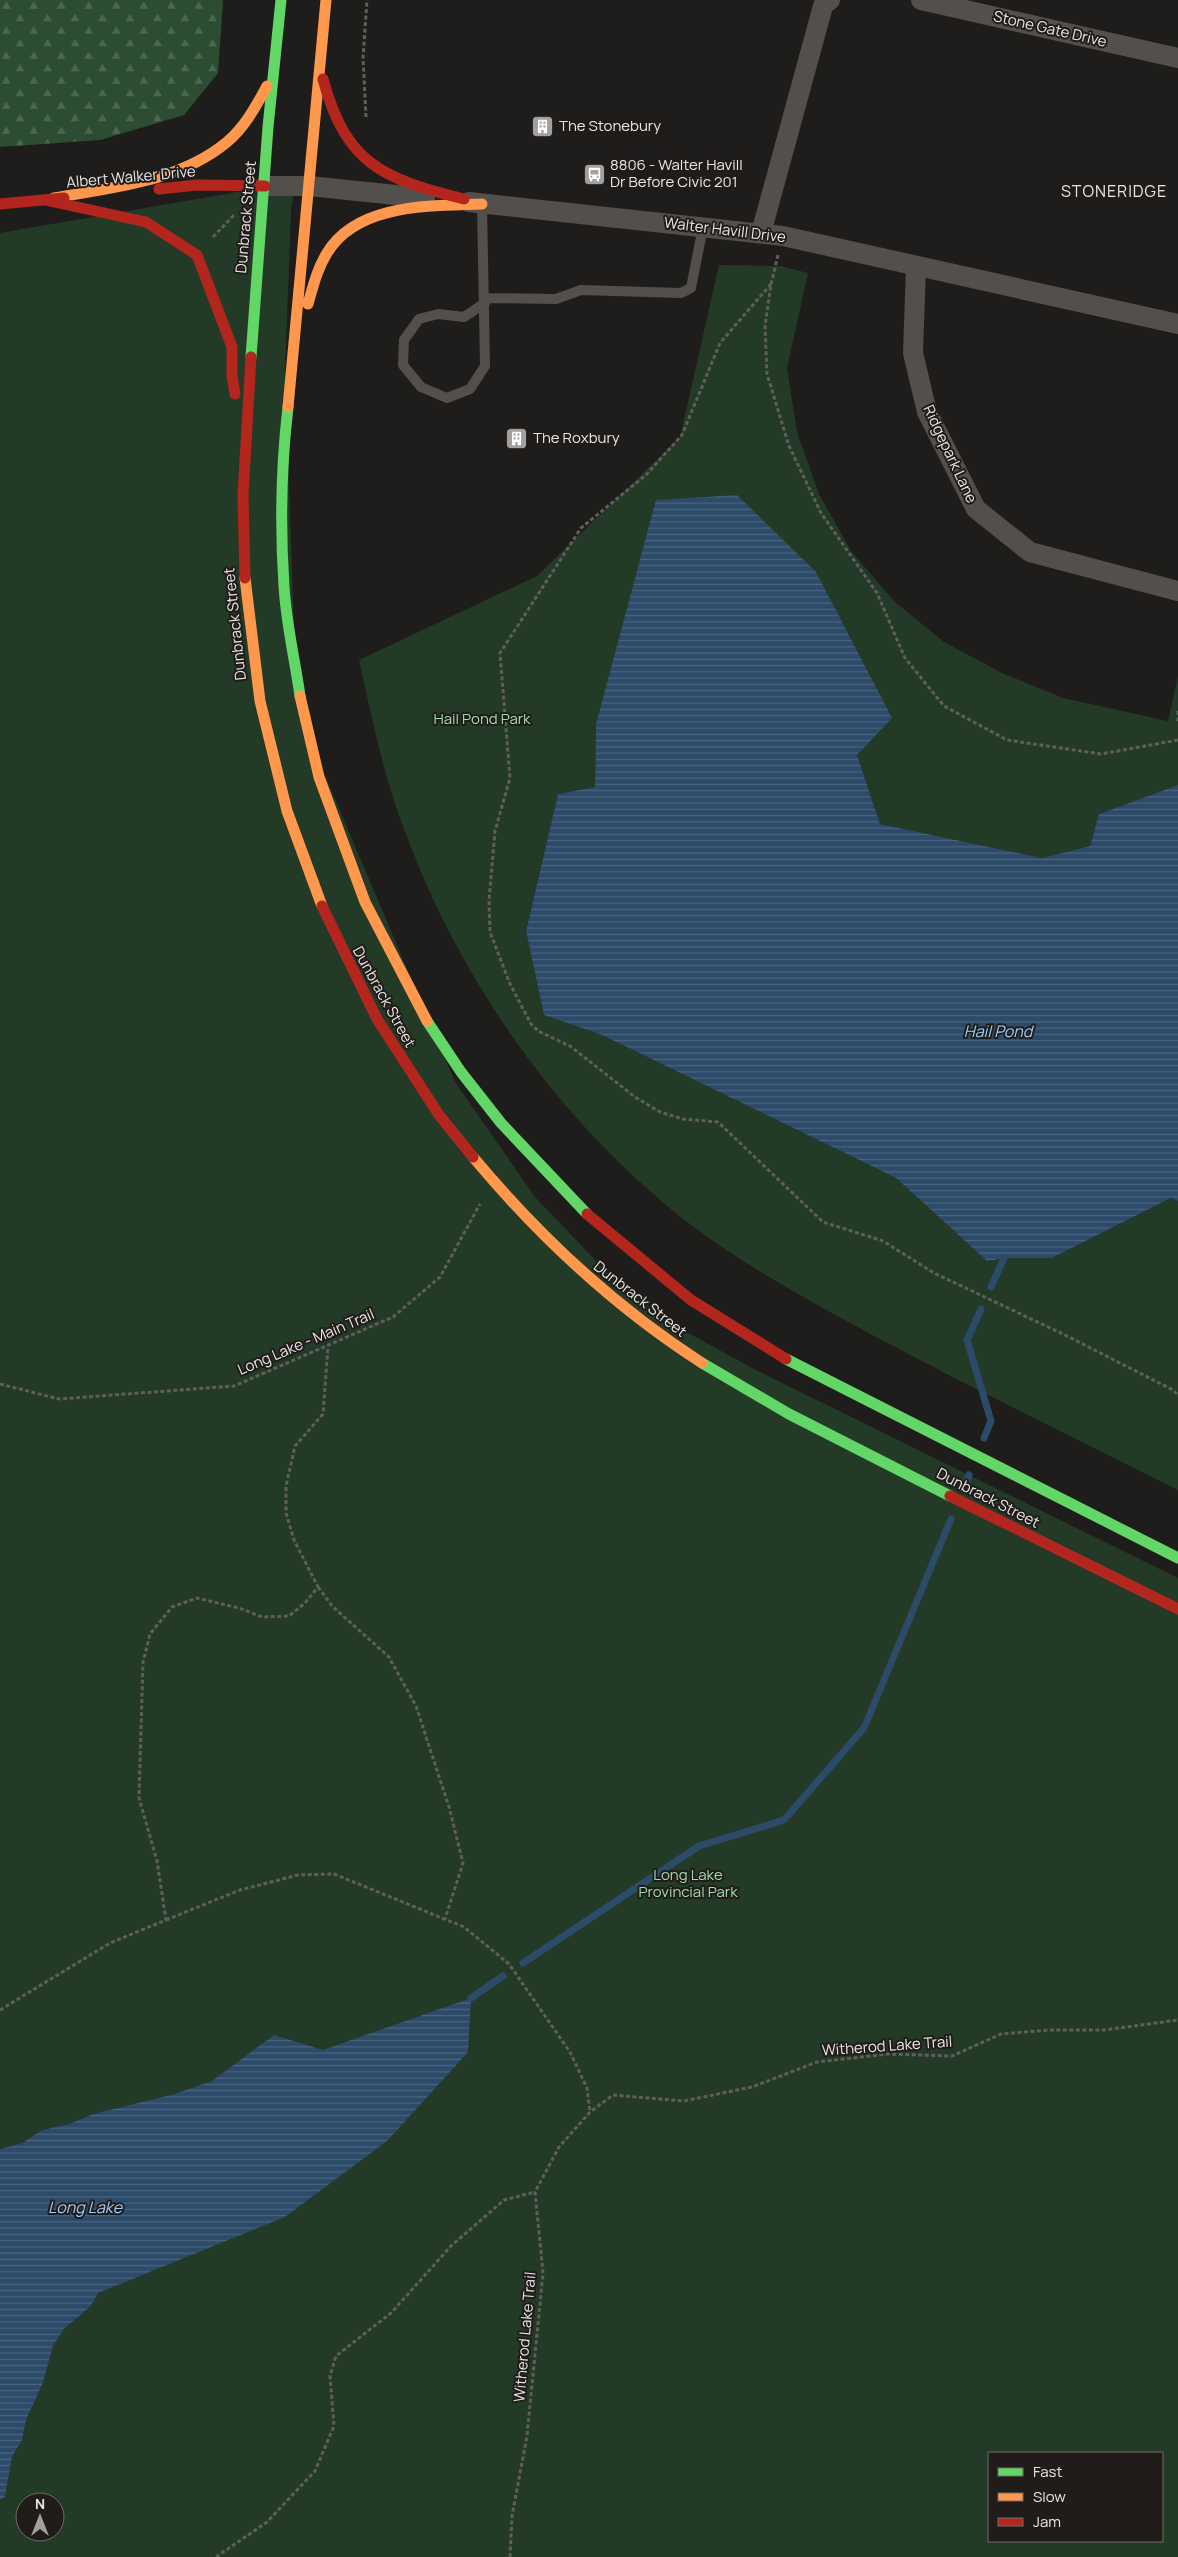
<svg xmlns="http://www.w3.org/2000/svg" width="1178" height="2557" font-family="Manrope,sans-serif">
	<defs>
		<pattern id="forest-firs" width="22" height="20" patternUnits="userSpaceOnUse" patternTransform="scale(1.25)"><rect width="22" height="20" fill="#2c4d32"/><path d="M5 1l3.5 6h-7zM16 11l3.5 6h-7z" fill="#4b6750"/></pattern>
		<pattern id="water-rules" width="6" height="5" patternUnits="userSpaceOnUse" patternTransform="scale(1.25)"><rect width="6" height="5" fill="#2c4b69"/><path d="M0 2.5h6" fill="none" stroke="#4b657e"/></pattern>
	</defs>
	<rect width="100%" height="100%" fill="#1f1d1b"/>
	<!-- forest -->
	<path fill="url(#forest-firs)" d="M0,0H223L218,73L184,115L100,140L0,147Z"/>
	<!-- park -->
	<path fill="#223a26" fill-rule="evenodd" d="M295,182L291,211L285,373L297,709L455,1082L535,1197L601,1266L635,1296L672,1324L752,1368L1178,1578V2557H0V2500L5,2497L12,2457L22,2440L26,2420L43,2383L53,2346L64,2329L91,2306L191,2088L174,2094L93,2114L69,2124L42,2130L22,2143L0,2149V233ZM989,2453H1162V2541H989ZM25,2502H55V2532H25Z
		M719,265L780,266L808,273L787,368L797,432L819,494L851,551L894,601L944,642L1002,673L1063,698L1168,721L1178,676V785L1099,814L1090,846L1042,858L880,824L857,755L596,724L595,787L558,794L526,930L544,1015L602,1035L896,1178L987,1261L1004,1258H1052L1171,1198L1178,1201V1490C1077,1439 976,1390 876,1337C813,1303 738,1262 682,1218C554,1116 456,975 401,821C382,769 371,714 359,660L537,576L680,437Z"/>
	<!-- water -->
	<path fill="url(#water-rules)" d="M737,495L816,572L892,718L857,755L880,824L1042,858L1090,846L1099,814L1178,785V1201L1171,1198L1052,1258H1004L987,1261L896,1178L602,1035L544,1015L526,931L558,794L595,787L596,724L656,500Z
		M471,1998L468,2052L387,2141L285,2217L98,2293L91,2306L64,2329L53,2346L43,2383L26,2420L22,2440L12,2457L5,2497L0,2500V2149L22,2143L42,2130L69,2124L93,2114L174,2094L212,2081L274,2035L323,2050Z"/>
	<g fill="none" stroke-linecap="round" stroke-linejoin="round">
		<!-- stream -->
		<path stroke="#2c4b69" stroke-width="7" d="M991,1287L1004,1258
			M981,1309L967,1340L991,1421L984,1438
			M966,1482L969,1475
			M523,1963L699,1846L784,1820L864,1728L951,1519
			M471,1998L503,1976"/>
		<!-- path -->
		<path stroke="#605e5a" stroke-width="3" stroke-dasharray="4 2.5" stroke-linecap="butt" d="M366,117L363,58L367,0
			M213,237L235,214
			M778,255L771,284L765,326L767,374L789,446L821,513L877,593L905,658L944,706L1007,740L1101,754L1178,740
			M771,284L720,343L682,435L646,475L581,528L500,653L510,778L495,831L489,901L490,932L510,984L531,1024L538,1031L570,1046L635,1097L660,1112L683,1119L718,1122L823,1222L883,1241L934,1273L1065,1335L1173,1390L1178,1395
			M1178,711V721
			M0,1384L59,1399L234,1386L393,1317L440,1277L480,1204
			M318,1587L332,1606L389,1657L416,1706L449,1807L463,1863L445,1919
			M166,1920L240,1890L298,1875L334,1874L464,1927L509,1964L570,2052L587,2088L590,2112
			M0,2010L110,1943L166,1920L157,1861L139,1798L143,1662L150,1634L172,1607L197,1598L239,1608L262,1617L289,1616L305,1603L318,1587L294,1540L286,1513V1486L295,1446L323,1414L328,1346
			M216,2557L267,2522L315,2471L334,2426L330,2376L336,2356L391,2313L451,2246L504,2200L535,2192
			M510,2557L512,2516L527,2436L543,2273L535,2192L559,2147L590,2112L613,2095L684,2101L752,2087L817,2062L888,2054L952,2056L1001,2034L1050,2030H1104L1178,2020"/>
		<!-- lane -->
		<path stroke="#534f4a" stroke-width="10" d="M482,205L485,366L470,389L447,398L421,387L403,365L404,340L419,319L438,314L464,317L485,303
			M485,298L556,299L581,290L681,293L691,288L703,227"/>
		<!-- street -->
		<path stroke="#534f4a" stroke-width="20" d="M921,0L1178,58
			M265,186H309L425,198
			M469,202L783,236L1178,324
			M761,233L823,6L830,0
			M916,267L913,353L927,412L976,509L1030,552L1178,591"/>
		<!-- fast -->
		<path stroke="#63d668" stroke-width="11" d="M251,357L268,127L281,0
			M288,407C281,467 280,526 284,586C286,623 295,660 300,696
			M427,1021L461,1072L501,1123L587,1214
			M786,1359L1178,1558
			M702,1363L789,1414L950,1496"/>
		<!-- slow -->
		<path stroke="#ff974d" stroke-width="11" d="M54,198C113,187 179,182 227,142C245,127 256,106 267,86
			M308,304C313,287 317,269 327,253C357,203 431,206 482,204
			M288,407L326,0
			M245,578L260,701L287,811L322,906
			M300,696L319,777L365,902L427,1021
			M473,1157C539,1236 615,1307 702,1363"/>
		<!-- jam -->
		<path stroke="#b3261e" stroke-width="11" d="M323,79C346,165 384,179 464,199
			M159,189L197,185L265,186
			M45,200L146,222L197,255L232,347V376L235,394
			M0,204L64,198
			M245,578L243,495L251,357
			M322,906L377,1019L439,1115L473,1157
			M587,1214L691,1300L786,1359
			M950,1496L1178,1609"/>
	</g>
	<!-- icons -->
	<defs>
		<symbol id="building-square" viewBox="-11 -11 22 22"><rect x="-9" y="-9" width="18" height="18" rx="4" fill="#a2a09e" stroke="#201c1a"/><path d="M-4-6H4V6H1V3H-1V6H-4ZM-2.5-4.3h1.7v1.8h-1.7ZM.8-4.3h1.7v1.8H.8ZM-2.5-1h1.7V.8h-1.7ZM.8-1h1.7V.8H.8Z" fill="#fff"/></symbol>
		<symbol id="bus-square" viewBox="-11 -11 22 22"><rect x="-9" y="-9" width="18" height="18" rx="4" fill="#a2a09e" stroke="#201c1a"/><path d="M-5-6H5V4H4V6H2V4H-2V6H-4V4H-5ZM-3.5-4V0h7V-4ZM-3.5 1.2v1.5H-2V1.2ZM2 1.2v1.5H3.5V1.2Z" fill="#fff"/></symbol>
	</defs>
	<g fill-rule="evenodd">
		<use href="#building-square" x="530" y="114" width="25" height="25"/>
		<use href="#bus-square" x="582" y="162" width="25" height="25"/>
		<use href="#building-square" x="504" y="426" width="25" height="25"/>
	</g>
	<g text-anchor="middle" stroke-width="4" stroke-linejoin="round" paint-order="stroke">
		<!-- street labels -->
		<g font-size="15" fill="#e9e6e4" stroke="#201c1a">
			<text transform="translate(1050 29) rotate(13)" y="5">Stone Gate Drive</text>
			<text transform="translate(131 177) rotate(-5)" y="5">Albert Walker Drive</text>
			<text transform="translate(246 217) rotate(-85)" y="5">Dunbrack Street</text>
			<text transform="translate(725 230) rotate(7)" y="5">Walter Havill Drive</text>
			<text transform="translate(950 454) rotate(65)" y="5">Ridgepark Lane</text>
			<text transform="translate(235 624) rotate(-96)" y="5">Dunbrack Street</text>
			<text transform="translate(384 997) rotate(61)" y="5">Dunbrack Street</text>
			<text transform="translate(640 1299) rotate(38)" y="5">Dunbrack Street</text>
			<text transform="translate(306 1342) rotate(-23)" y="5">Long Lake - Main Trail</text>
			<text transform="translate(988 1498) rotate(27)" y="5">Dunbrack Street</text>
			<text transform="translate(887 2046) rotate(-4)" y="5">Witherod Lake Trail</text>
			<text transform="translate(525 2337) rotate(-85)" y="5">Witherod Lake Trail</text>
		</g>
		<!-- poi labels -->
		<g font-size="15" fill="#e9e6e4" stroke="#201c1a" text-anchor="start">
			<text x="559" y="131">The Stonebury</text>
			<text x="610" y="170">8806 - Walter Havill<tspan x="610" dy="17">Dr Before Civic 201</tspan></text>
			<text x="533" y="443">The Roxbury</text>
		</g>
		<!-- park labels -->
		<g font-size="15" fill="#9fdea9" stroke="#201c1a">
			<text x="482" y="724">Hail Pond Park</text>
			<text x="688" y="1880">Long Lake<tspan x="688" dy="17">Provincial Park</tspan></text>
		</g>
		<!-- neighbourhood labels -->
		<g font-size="16" letter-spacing="1" fill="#e9e6e4" stroke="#201c1a">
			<text x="1114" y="197">STONERIDGE</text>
		</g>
		<!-- water labels -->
		<g font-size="16" font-style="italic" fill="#9fcdf9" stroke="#201c1a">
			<text x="998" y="1037">Hail Pond</text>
			<text x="85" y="2213">Long Lake</text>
		</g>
	</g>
	<!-- legend -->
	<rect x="988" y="2452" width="175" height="90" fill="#201c1a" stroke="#706d6b"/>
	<rect x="998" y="2468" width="25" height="8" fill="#63d668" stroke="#706d6b"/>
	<text x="1033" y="2477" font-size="15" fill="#e9e6e4">Fast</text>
	<rect x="998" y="2493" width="25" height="8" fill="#ff974d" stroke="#706d6b"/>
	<text x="1033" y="2502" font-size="15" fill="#e9e6e4">Slow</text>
	<rect x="998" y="2518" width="25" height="8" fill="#b3261e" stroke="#706d6b"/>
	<text x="1033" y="2527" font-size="15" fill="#e9e6e4">Jam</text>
	<!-- north arrow -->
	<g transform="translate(40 2517)"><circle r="24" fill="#201c1a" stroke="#706d6b"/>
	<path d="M0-4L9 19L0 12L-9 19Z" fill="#a2a09e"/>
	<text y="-8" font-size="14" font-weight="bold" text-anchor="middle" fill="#e9e6e4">N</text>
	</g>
</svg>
